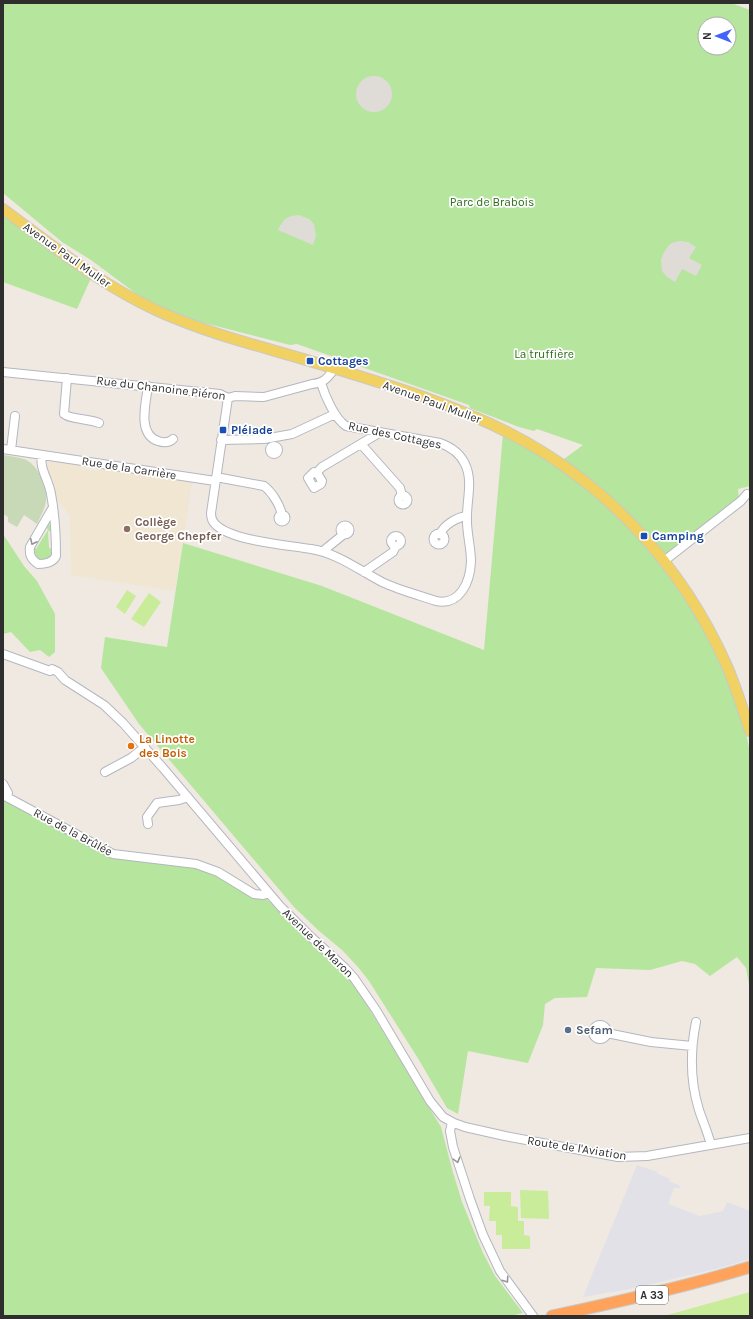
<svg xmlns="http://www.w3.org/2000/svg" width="753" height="1319" font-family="Karla,sans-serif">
	<rect width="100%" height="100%" fill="#efe9e1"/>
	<!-- industrial -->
	<path fill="#e3e1e8" d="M637,1165L657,1172L658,1174L670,1179L669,1181L681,1186L680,1188H674L668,1204L700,1216L723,1211L727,1202L750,1211V1259L716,1269L629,1289L583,1297Z"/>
	<!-- education -->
	<path fill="#f0e6d1" d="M50,461L80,465L83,469L89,470L97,471L100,469L192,482L175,591L71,575L70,515L58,500L47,470V466Z"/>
	<!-- green -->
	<path fill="#b6e59e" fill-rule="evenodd" d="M3,3H731L750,10V486L738,489L739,500L658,562L669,577L677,583L701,623L721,663L744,724L750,752V989L746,968L737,957L710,976L695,964L682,961L650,970L596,968L587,997L555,998L545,1004L543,1025L528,1063L468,1051L458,1114L447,1108L419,1060L369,981L358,967L342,950L318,930L294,907L139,724L101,668L105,637L167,647L183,543L322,586L484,650L503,434L556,465L583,445L537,429L534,431L519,427L470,408L469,405L297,344L290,345L173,315L146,301L91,260L62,242L3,193ZM705,24H729V48H705Z
		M3,214L91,278L77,309L3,282Z
		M47,524L51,525L52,531H48L49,548L52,549L51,556L48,560L40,561L33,554L34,545L36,549L48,530L46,527Z
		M3,534L24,566L37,581L55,614V652L49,657L40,650L30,652L11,632L3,634Z
		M3,799L111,855L195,866L266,898L294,927L330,958L347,975L359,992L441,1127L452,1169L462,1202L483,1253L495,1276L523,1313L510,1316H3Z"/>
	<!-- cemetery -->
	<path fill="#c8d9b8" d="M3,455C10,456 18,457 24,459C38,464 48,487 46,501C45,509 40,517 37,524L24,515L17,527L8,522V517L3,514Z"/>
	<!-- pitch -->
	<path fill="#c9ec9a" d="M127,590L136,596L125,614L116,607Z
		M149,593L161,602L144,627L131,619Z
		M520,1190L548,1191L549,1219L521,1218Z
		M484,1192H511V1206L518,1207V1221H524V1235L530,1236V1249H502V1235H496V1221H489L490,1206H484Z
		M750,1292V1316H664Z"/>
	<!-- plaza -->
	<path fill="#dfdcd8" d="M356 94a18 18 0 1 1 36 0a18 18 0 1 1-36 0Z
		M299,215L309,219L314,224L316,236L313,245L278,230L281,224L285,219L291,216Z
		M681,241L688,242L696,247L689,258L702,265L696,276L682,269L675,282L666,276L662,271L661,260L663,254L669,245L674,242Z"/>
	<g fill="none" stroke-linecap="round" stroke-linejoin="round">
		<defs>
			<path id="minor" d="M3,372L220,394L228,398
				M67,378L64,414C69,419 90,419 99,423
				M148,386C146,403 137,434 158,441C164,443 169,443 173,439
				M228,398L211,513C211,517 212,521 215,524C231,541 287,545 311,549C337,553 359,570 382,582C399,590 418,595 436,601C460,606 470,582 471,562C471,546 466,531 467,516C467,499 473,480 465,464C460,453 451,447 440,443L346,426C335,419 325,396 321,383
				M228,398L235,396L264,397L312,384C325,383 328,377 335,368
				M221,440L264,439L292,434L335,414
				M361,444L400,488L402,496
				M270 450a4 4 0 1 1 8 0a4 4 0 1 1-8 0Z
				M3,449L215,481
				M11,450L15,416
				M42,455C39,469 49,480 51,494C55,515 56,535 56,556C53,563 45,564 38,564C31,559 29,555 30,547L52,509
				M314,472L317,473L322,481L321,484L314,488L308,478Z
				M316,473L322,467L379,433
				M216,477L264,486C272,492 280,505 282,515
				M398.5 500a4.5 4.5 0 1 1 9 0a4.5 4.5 0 1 1-9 0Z
				M278.5 518a3.5 3.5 0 1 1 7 0a3.5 3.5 0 1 1-7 0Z
				M340.5 530a4.5 4.5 0 1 1 9 0a4.5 4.5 0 1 1-9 0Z
				M433.5 539a5.5 5.5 0 1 1 11 0a5.5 5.5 0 1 1-11 0Z
				M440,534C444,525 457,517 467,516
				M391 541a5 5 0 1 1 10 0a5 5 0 1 1-10 0Z
				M323,551L344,534
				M664,561L741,501L747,494
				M364,572L393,552L396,546
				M3,654L50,671L52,669L58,672L65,680L104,705L123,723L163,768L280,906L311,937L345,968L354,978L376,1010L430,1101L443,1117L454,1123L465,1127L505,1136L618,1157L647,1156L750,1138
				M105,772L131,758L145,747
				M3,784L8,793L6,796
				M3,795L113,854L196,864L218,872L254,894L263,895L269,893
				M148,824L147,817L157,803L179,800L188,797
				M696,1022C690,1052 690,1081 699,1110C703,1122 708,1133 711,1145
				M593 1032a7 7 0 1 1 14 0a7 7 0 1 1-14 0Z
				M607,1033L651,1042L692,1046
				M452,1122L450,1131L453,1147L470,1199L483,1235L500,1271L533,1316"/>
			<path id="major" d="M3,209C53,246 101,285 158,311C215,337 277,350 336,369C395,387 455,405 511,434C606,483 682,565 726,664C736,686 742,708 750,731"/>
			<path id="highway" d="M552,1316C618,1302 685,1287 750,1267"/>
		</defs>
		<!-- minor casing -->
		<use href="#minor" stroke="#b4b7c1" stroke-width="10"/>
		<!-- major casing -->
		<use href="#major" stroke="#c9c9c9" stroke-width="12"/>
		<!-- highway casing -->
		<use href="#highway" stroke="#c9c9c9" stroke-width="13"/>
		<!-- minor -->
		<use href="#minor" stroke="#fff" stroke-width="8"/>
		<!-- major -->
		<use href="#major" stroke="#f2d163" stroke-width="10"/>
		<!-- highway -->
		<use href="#highway" stroke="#ffa35c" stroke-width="11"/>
	</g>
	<!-- one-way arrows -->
	<defs><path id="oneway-chevron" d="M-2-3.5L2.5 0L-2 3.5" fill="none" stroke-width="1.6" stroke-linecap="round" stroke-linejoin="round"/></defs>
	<g stroke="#969696">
		<use href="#oneway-chevron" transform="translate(33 542) rotate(116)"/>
		<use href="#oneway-chevron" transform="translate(457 1160) rotate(74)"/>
		<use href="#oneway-chevron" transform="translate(506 1280) rotate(56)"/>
	</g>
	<!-- markers -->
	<g fill="#1a4fb4" stroke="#fff" stroke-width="1.5">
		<rect x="306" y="357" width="8" height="8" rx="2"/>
		<rect x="219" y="426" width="8" height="8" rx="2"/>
		<rect x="640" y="532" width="8" height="8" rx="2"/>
	</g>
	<circle fill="#8d6e63" stroke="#fff" stroke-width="1.5" cx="127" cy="529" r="4"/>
	<circle fill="#e8710a" stroke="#fff" stroke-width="1.5" cx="131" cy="746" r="4"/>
	<circle fill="#5c6f8a" stroke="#fff" stroke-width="1.5" cx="568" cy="1030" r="4"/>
	<g text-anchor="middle" stroke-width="3.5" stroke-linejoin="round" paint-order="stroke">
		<!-- shield labels -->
		<rect fill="#fff" stroke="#6d6d6d" stroke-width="1" x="636" y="1286" width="32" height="18" rx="3"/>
		<g font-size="11" font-weight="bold" fill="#2e2e2e">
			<text x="652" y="1299">A 33</text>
		</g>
		<!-- park labels -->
		<g font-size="12" fill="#2c6e1b" stroke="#fff">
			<text x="492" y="206">Parc de Brabois</text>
			<text x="544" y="358">La truffière</text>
		</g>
		<!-- street labels -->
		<g font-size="12" fill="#2e2e2e" stroke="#fff">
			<text transform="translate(67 255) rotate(35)" y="4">Avenue Paul Muller</text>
			<text transform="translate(161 388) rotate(7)" y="4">Rue du Chanoine Piéron</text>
			<text transform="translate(432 402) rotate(20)" y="4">Avenue Paul Muller</text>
			<text transform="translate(395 435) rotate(12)" y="4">Rue des Cottages</text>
			<text transform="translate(129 468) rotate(9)" y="4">Rue de la Carrière</text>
			<text transform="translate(73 832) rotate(28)" y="4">Rue de la Brûlée</text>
			<text transform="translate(318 943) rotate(44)" y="4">Avenue de Maron</text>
			<text transform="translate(577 1148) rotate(9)" y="4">Route de l'Aviation</text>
		</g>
		<!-- transit labels -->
		<g font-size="12" font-weight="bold" fill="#164399" stroke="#fff" text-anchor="start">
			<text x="318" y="365">Cottages</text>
			<text x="231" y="434">Pléiade</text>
			<text x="652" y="540">Camping</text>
		</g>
		<!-- education labels -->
		<g font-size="12" font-weight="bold" fill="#785e54" stroke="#fff" text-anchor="start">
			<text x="135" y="526">Collège<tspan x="135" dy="14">George Chepfer</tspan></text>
		</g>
		<!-- food labels -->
		<g font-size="12" font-weight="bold" fill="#c56008" stroke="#fff" text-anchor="start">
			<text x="139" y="743">La Linotte<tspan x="139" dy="14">des Bois</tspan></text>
		</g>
		<!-- service labels -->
		<g font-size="12" font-weight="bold" fill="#4e5e75" stroke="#fff" text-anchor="start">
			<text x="576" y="1034">Sefam</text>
		</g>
	</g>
	<!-- border -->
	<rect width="753" height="1319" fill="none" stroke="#2e2e2e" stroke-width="8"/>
	<!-- north arrow -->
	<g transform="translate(717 36) rotate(270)"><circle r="19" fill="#ffffff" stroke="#ababab"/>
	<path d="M0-3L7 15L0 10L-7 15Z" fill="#4264fb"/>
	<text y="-6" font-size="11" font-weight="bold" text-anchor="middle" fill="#2e2e2e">N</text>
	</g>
</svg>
